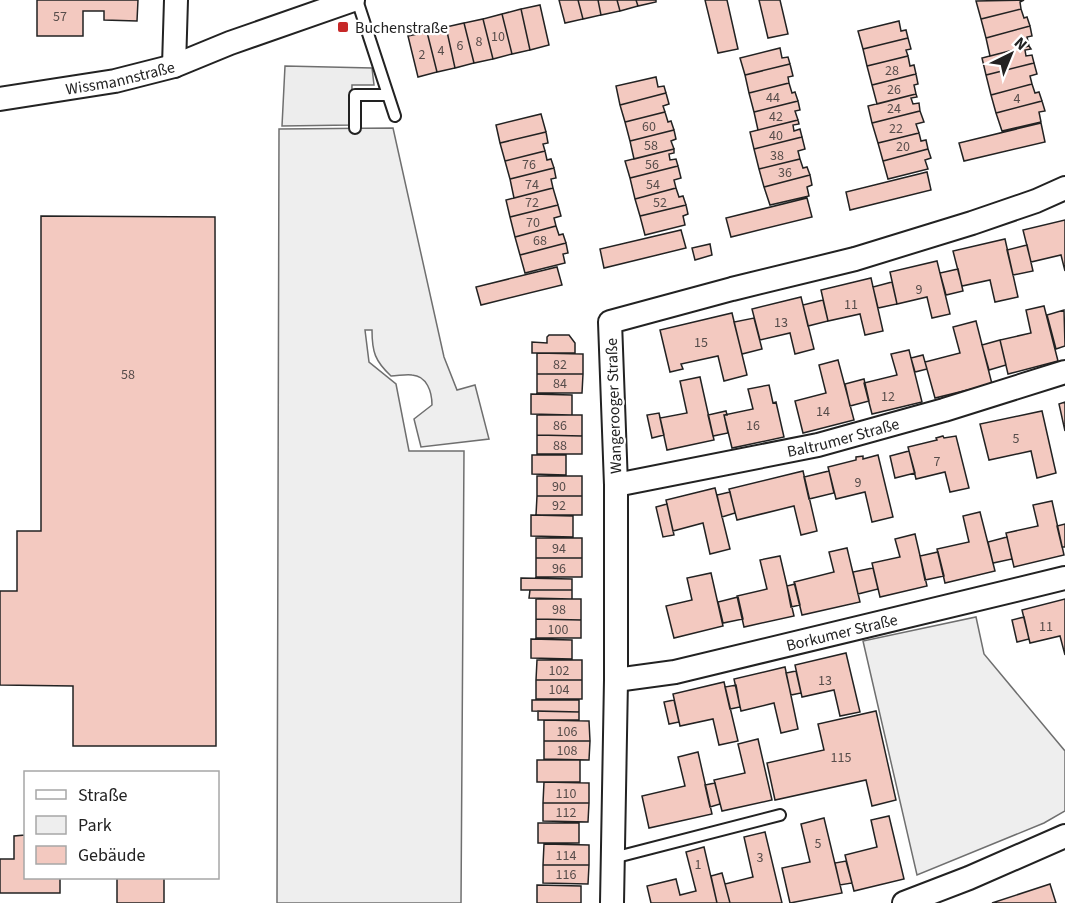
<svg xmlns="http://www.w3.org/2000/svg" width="1065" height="903" font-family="'Source Sans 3',sans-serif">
	<rect width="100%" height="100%" fill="#fff"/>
	<!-- green -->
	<path fill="#eee" stroke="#6f6f6f" stroke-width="1.5" d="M393,128L444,357L457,390L475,385L489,439L421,447L414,419L432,405C432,392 427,376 412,375C405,374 398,376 391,376C375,361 372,352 372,330H365L369,362L396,384L409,451H464L461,903H277L279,129Z
		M976,617L984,654L1065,751V811L1044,823L917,875L863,641Z"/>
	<!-- parking -->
	<path fill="#ededed" stroke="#6f6f6f" stroke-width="1.5" d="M285,66L372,68L374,85H352L351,125L282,126Z"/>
	<!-- building -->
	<path fill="#f3c9c0" stroke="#222" stroke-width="1.5" d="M37,0H138L137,21L104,20V11H83V36H37Z
		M559,0H578L583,19L565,23Z
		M578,0H598L601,15L583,19Z
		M598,0H617L620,11L601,15Z
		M617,0H636L638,6L620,11Z
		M636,0H656V2L638,6Z
		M705,0H727L738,49L718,53Z
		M759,0H780L788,34L768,38Z
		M1024,0L1020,2L1021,9L981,19L976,1Z
		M540,5L549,45L530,50L521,9Z
		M521,9L530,50L512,54L502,14Z
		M1021,9L1024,18L1027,17L1030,26L986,38L981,19Z
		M502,14L512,54L493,59L483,19Z
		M483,19L493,59L474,63L464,23Z
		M899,21L901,31L906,30L908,38L863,49L858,31Z
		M464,23L474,63L455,68L446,27Z
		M1030,26L1032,36L1027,37L1029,46L990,56L986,38Z
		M446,27L455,68L437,72L427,32Z
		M427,32L437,72L418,77L408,36Z
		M908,38L911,49L906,50L908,56L867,66L863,49Z
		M1029,46L1031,49L1025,50L1026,56L1032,55L1034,63L986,75L982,58Z
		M780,48L782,58L788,57L790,64L745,75L740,58Z
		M908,56L910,66L914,65L916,74L872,85L867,66Z
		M1034,63L1037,74L1030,76L1032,84L991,95L986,75Z
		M790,64L793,76L788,77L789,83L749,93L745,75Z
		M916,74L918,84L914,85L916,94L877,104L872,85Z
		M656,77L658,87L664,86L666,93L620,105L616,86Z
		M789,83L792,93L795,92L798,101L754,112L749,93Z
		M1032,84L1035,93L1039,92L1042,101L996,113L991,95Z
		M666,93L669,104L663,106L665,112L625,122L620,105Z
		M916,94L917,97L911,98L913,104L919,103L920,111L872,123L868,106Z
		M798,101L800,110L795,111L798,120L758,130L754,112Z
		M1042,101L1045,111L1039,112L1041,122L1002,131L996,113Z
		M920,111L924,122L916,124L919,133L878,143L872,123Z
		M665,112L668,122L671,121L674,130L630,141L625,122Z
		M541,114L546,132L500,143L496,125Z
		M798,120L799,124L793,125L794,131L800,129L802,137L754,149L750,132Z
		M1041,123L1045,142L964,161L959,143Z
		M674,130L676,139L671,141L674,149L634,159L630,141Z
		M546,132L548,143L543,144L545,151L505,161L500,143Z
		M919,133L921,141L926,140L928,149L883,161L878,143Z
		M802,137L805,149L798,151L800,159L759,169L754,149Z
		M674,149V153L669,154L670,160L676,159L678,166L630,178L625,161Z
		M928,149L931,158L925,160L928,169L888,179L883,161Z
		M545,151L547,160L551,159L554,168L510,179L505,161Z
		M800,159L803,168L807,167L810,175L764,187L759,169Z
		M678,166L681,178L674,180L676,188L635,199L630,178Z
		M554,168L556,178L551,179L553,188L514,198L510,179Z
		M927,172L931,190L850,210L846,192Z
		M810,175L812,185L807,187L809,196L770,205L764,187Z
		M553,188L558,205L510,217L506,200Z
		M676,188L679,197L683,196L686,205L640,216L635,199Z
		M807,198L812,217L731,237L726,218Z
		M558,205L561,216L554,218L556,226L515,237L510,217Z
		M686,205L688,214L683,216L685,225L645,235L640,216Z
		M41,216L215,217L216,746H73V686L0,685V591H17V531H41Z
		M1065,220V271L1061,255L1031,262L1023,230Z
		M556,226L559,235L563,234L566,243L520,255L515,237Z
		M681,230L686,248L604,268L600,249Z
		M1005,239L1018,297L995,302L990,280L962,286L953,251Z
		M566,243L568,253L563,254L565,263L525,273L520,255Z
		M710,244L712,255L695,260L692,248Z
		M1027,245L1033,271L1013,275L1007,250Z
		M937,261L950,314L932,318L927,297L897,304L890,272Z
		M557,267L562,285L481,305L476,287Z
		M958,269L963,291L946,295L940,273Z
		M871,278L883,331L865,335L860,314L828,321L821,290Z
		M892,282L897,304L878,308L873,287Z
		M801,297L814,349L795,354L790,333L760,340L752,309Z
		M823,300L828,321L808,326L803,305Z
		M1044,306L1058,361L1008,374L1000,340L1031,333L1026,310Z
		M1064,310L1065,346L1056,349L1047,315Z
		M732,313L747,375L724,381L718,356L681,364L683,369L670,372L660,330Z
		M754,318L762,349L742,354L734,322Z
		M976,321L992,384L935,398L925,362L960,353L953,327Z
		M549,335H569L575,343V353H532V342L547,343V337Z
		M1000,340L1006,365L989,370L982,345Z
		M909,350L922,402L872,414L864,383L897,375L891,354Z
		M537,353L583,354V374H537Z
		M923,355L927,369L915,372L911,358Z
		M838,360L854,420L803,433L795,401L826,393L819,365Z
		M537,374H583L582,393H537Z
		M700,377L714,440L667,450L660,418L687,413L680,381Z
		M864,379L869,401L850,406L845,384Z
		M769,385L773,403L776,402L784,437L732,448L724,415L753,409L748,389Z
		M531,394L572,395V415L531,414Z
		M1065,402V431L1059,404Z
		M726,411L727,415H724L728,433L713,436L708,415Z
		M1042,411L1056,473L1037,478L1031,451L989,460L980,424Z
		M659,413L664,435L652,438L647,415Z
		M537,415H582V436L537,435Z
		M537,435L582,436V454H537Z
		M943,436L944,438L956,436L969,488L950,492L945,472L916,479L908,447L937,440L936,438Z
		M909,451L915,473L895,478L890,456Z
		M532,455H566V475L532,474Z
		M878,455L893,517L872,522L865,492L836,499L828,467L856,460V457L863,456V459Z
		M803,471L817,531L801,535L794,506L737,520L729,489Z
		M829,471L834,493L809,499L804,477Z
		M537,476H582V496H537Z
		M715,488L730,549L710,554L703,523L673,531L666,500Z
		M730,492L735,513L722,517L717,495Z
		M537,496H582V515H536Z
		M1052,501L1064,555L1014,567L1006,533L1038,526L1033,505Z
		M667,504L674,535L663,537L656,507Z
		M980,512L995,571L945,583L937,549L969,542L963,516Z
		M531,515L573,516V537L531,536Z
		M1065,524V547H1062L1057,526Z
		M915,534L927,586L880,597L872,563L900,557L895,539Z
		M1007,537L1012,559L993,563L988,542Z
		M536,538H582V558H536Z
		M847,548L860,602L802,615L794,582L834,572L829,552Z
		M938,552L944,576L925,580L920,556Z
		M780,556L794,616L744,627L737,596L767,589L760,560Z
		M536,558H582V577H536Z
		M873,568L878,589L858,594L853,572Z
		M711,573L723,626L674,638L666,606L692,600L687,578Z
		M521,578L572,579V590H521Z
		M795,584L800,605L791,607L787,586Z
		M530,590H572V599L529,598Z
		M738,597L743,619L723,623L718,602Z
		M536,599H581V620L536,619Z
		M1065,599V655L1060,636L1030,643L1022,610Z
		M1024,617L1029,639L1017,642L1012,620Z
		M536,619L581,620V638H536Z
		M531,639L572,640V659L531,658Z
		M846,653L860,712L840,716L834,690L802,697L795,665Z
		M537,660H582V680H536Z
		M785,667L798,729L781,733L774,703L741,711L734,679Z
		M796,671L801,693L791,695L786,673Z
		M536,680H582V699H536Z
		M724,682L738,741L719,745L713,719L680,726L673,694Z
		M736,685L740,707L730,709L725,687Z
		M532,700H579V712L532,711Z
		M674,700L679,722L669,724L664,702Z
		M538,711L579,712V720H538Z
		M876,711L896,800L872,806L866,780L775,800L767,763L824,750L818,724Z
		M544,720L589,721L590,741H544Z
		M758,739L772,800L722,811L714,780L745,773L738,744Z
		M544,741H590L589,760L544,759Z
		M698,752L712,814L649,828L642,796L685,786L678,757Z
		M537,760H580V782H537Z
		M544,782L589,783V803H543Z
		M715,783L720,804L710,807L705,785Z
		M25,789H26V878H60V893H0V859H14V836L25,835Z
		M543,803H589L588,822L543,821Z
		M889,816L904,879L854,891L845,855L877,847L871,820Z
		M824,818L842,893L790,903L782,868L810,862L801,824Z
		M538,823H579V843H538Z
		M765,832L782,903H730L725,884L753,877L744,837Z
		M544,844L589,845V865H543Z
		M704,847L717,903H651L647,886L676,879L680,895L696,891L686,852Z
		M846,861L852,883L840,885L835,863Z
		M543,865H589L588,884L543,883Z
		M722,873L725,884L730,903H717L711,876Z
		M117,878H164V903H117Z
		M1050,884L1056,903H992Z
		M537,885L581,886V903H537Z"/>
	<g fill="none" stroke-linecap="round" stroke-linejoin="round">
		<defs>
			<path id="service" d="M357,0L395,116
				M355,128V95H388
				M613,858L780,815"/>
			<g id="minor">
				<path d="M174,66L176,0"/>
				<path id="s1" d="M0,99L115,81L174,66L230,43L353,0"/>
				<path id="s2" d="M616,485L818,445L944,410L1065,372"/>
				<path id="s3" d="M616,680L675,672L1065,578"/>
				<path d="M612,903L616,680V485L610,322L732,289L855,259L972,223L1036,201L1065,188"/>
				<path d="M904,903L969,878L1065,836"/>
			</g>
		</defs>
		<!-- service casing -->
		<use href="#service" stroke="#222" stroke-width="14"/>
		<!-- minor casing -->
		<use href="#minor" stroke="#222" stroke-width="26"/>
		<!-- service -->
		<use href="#service" stroke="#fff" stroke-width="10"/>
		<!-- minor -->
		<use href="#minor" stroke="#fff" stroke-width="22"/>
	</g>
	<!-- markers -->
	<rect fill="#c62828" stroke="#fff" stroke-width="2" x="337" y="21" width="12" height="12" rx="3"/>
	<g text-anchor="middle" stroke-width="4.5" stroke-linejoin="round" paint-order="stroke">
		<!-- number labels -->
		<g font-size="14" fill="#564c4a">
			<text x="60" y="21">57</text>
			<text x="498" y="41">10</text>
			<text x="479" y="46">8</text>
			<text x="460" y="50">6</text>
			<text x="441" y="55">4</text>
			<text x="422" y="59">2</text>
			<text x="892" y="75">28</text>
			<text x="894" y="94">26</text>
			<text x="773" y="102">44</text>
			<text x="1017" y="103">4</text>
			<text x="894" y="113">24</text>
			<text x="776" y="121">42</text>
			<text x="649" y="131">60</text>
			<text x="896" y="133">22</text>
			<text x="776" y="140">40</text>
			<text x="651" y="150">58</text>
			<text x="903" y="151">20</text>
			<text x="777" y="160">38</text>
			<text x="529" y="169">76</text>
			<text x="652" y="169">56</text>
			<text x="785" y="177">36</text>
			<text x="532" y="189">74</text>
			<text x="653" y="189">54</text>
			<text x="532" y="207">72</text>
			<text x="660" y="207">52</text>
			<text x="533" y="227">70</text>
			<text x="540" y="245">68</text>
			<text x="919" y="294">9</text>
			<text x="851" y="309">11</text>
			<text x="781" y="327">13</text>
			<text x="701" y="347">15</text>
			<text x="560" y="369">82</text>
			<text x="128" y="379">58</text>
			<text x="560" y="388">84</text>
			<text x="888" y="401">12</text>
			<text x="823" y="416">14</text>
			<text x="560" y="430">86</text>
			<text x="753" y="430">16</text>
			<text x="1016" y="443">5</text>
			<text x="560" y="450">88</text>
			<text x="937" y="466">7</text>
			<text x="858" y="487">9</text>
			<text x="559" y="491">90</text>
			<text x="559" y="510">92</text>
			<text x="559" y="553">94</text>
			<text x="559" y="573">96</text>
			<text x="559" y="614">98</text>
			<text x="1046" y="631">11</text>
			<text x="558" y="634">100</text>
			<text x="559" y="675">102</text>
			<text x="825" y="685">13</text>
			<text x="559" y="694">104</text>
			<text x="567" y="736">106</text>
			<text x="567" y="755">108</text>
			<text x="841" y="762">115</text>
			<text x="566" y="798">110</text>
			<text x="566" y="817">112</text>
			<text x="818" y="848">5</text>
			<text x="566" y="860">114</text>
			<text x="760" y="862">3</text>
			<text x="698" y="869">1</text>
			<text x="566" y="879">116</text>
		</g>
		<!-- poi labels -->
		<g font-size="16" fill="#222" stroke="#fff" text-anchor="start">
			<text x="355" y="33">Buchenstraße</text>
		</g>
		<!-- street labels -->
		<g font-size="16" fill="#222" stroke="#fff">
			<text dy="6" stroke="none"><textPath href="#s1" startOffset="122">Wissmannstraße</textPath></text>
			<text transform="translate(613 406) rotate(-92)" y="6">Wangerooger Straße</text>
			<text dy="6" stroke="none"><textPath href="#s2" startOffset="232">Baltrumer Straße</textPath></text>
			<text dy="6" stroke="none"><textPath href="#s3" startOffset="231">Borkumer Straße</textPath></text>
		</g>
	</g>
	<!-- legend -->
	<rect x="24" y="771" width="195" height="108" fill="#ffffff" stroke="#a7a7a7" stroke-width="1.5"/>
	<rect x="36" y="790" width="30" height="9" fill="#ffffff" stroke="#a7a7a7" stroke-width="1.5"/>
	<text x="78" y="801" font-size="18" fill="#222222">Straße</text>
	<rect x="36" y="816" width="30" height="18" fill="#eeeeee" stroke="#a7a7a7" stroke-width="1.5"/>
	<text x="78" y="831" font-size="18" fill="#222222">Park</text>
	<rect x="36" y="846" width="30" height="18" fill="#f3c9c0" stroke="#a7a7a7" stroke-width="1.5"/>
	<text x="78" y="861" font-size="18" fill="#222222">Gebäude</text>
	<!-- north arrow -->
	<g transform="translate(1011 54) rotate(43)" stroke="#ffffff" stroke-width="4.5" paint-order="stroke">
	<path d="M0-4.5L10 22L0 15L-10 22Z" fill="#222222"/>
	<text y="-9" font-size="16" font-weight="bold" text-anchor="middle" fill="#222222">N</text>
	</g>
</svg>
